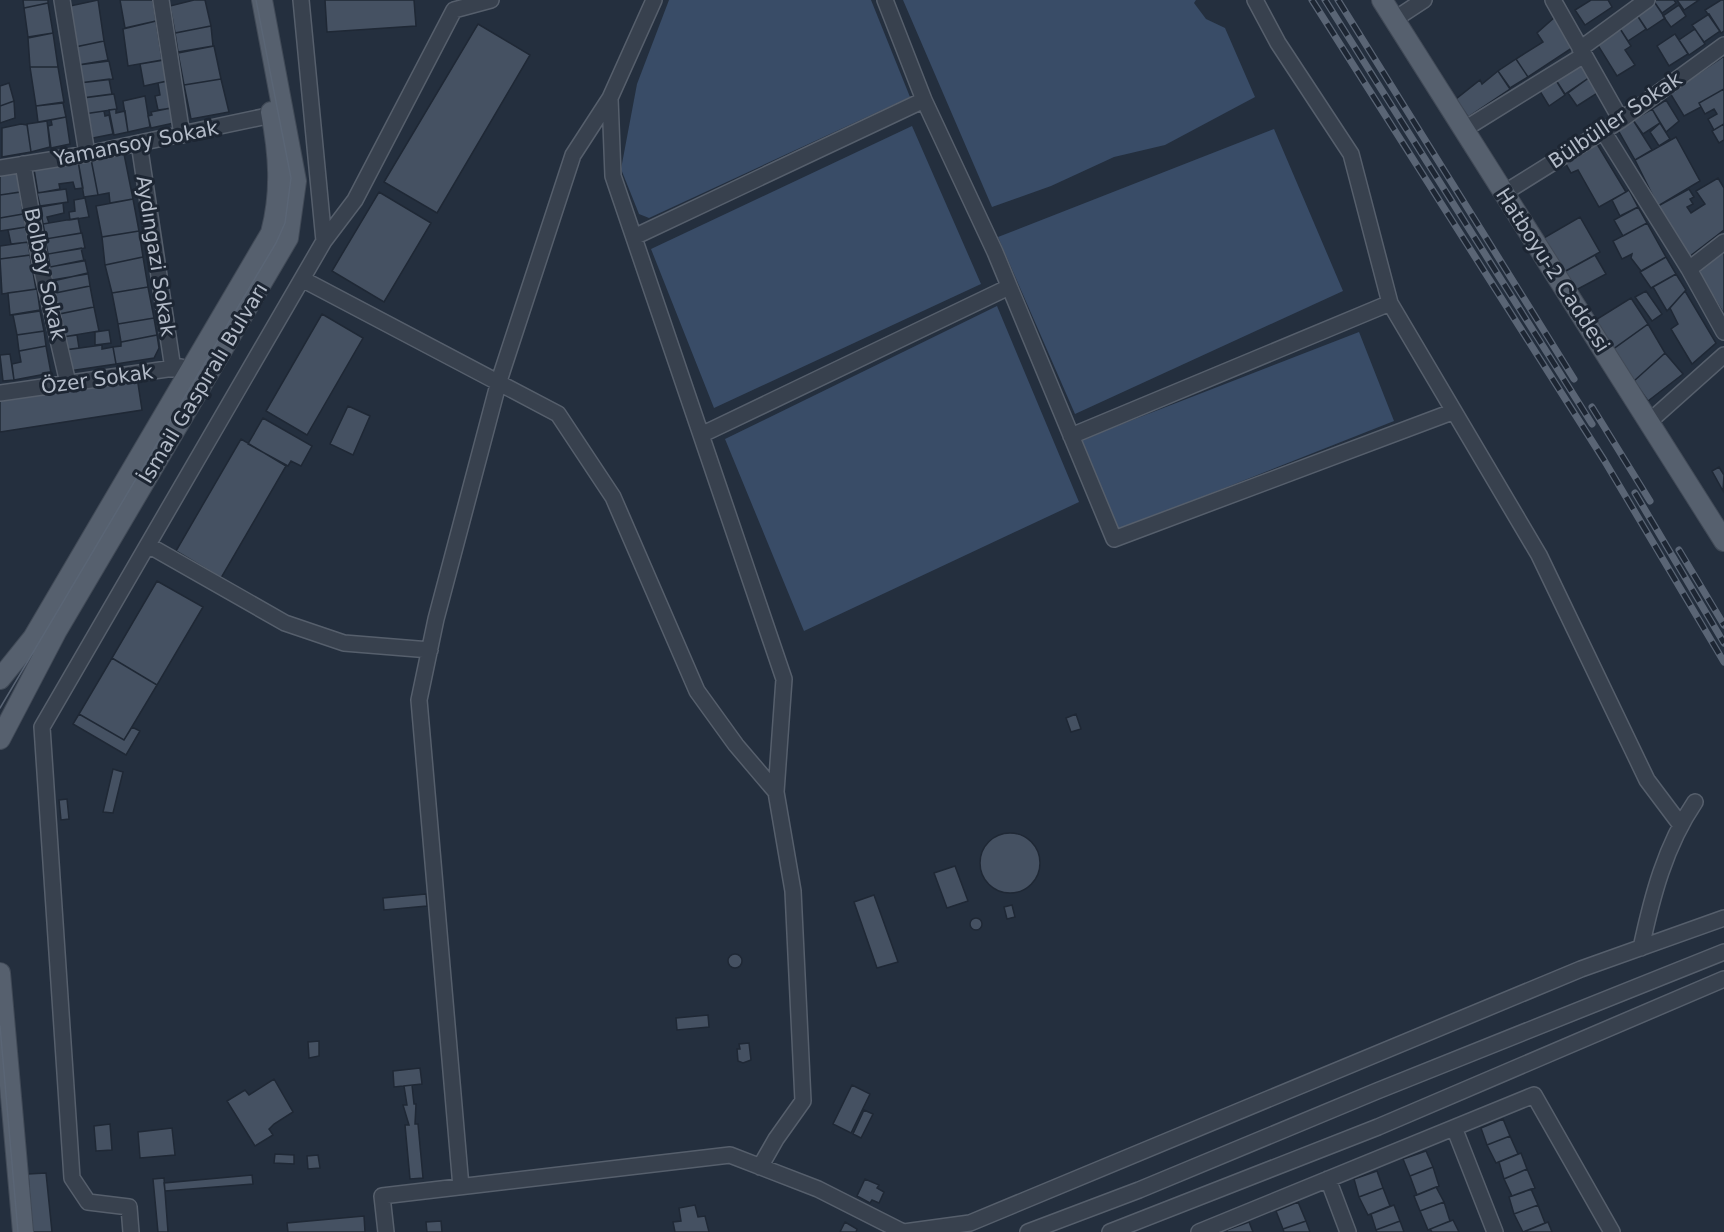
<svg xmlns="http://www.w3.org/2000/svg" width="1724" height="1232" font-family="'DejaVu Sans',sans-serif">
	<rect width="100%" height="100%" fill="#242f3e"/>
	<!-- water -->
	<path fill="#394c67" d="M669,0H871L910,97L649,218L639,214L621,169L637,84Z
		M903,0H1196L1194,3L1206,19L1225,28L1255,97L1165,145L1114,157L1051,186L992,207Z
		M912,126L981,284L714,408L651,249Z
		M1274,129L1343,291L1075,414L998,237Z
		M997,306L1079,502L804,631L725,439Z
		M1359,332L1394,421L1116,531L1081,440Z"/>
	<!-- building -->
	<path fill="#455162" stroke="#1f2835" stroke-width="1.5" d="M23,0H48V3L24,8Z
		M98,0L104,41L75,47L70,6Z
		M120,0H153L156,21L125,28Z
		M194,0H205L211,26L175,33L170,6Z
		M325,0H414L416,26L327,32Z
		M1591,0H1608L1612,7L1585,25L1575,10Z
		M1653,0L1665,18L1647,30L1635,12Z
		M1653,0H1674L1676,3L1662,13Z
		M1677,0H1699L1684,10Z
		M1721,0H1724V31L1721,33L1705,10Z
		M48,3L53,33L28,37L24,8Z
		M1679,5L1686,16L1671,27L1663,16Z
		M1635,12L1646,29L1628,41L1617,24Z
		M1709,14L1720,31L1704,42L1692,25Z
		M1555,17L1572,48L1528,77L1516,59L1543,42L1537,33Z
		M156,21L162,60L128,66L123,29Z
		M478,24L530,55L437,213L384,182Z
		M1617,24L1631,46L1625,50L1635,65L1617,76L1594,39Z
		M211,26L213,46L178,52L175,33Z
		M1695,29L1705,44L1689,55L1679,40Z
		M53,33L58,67H30L28,38Z
		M1675,34L1688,54L1669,66L1657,46Z
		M104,41L108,60L78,65L75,47Z
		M214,46L221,79L184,85L178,53Z
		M1724,56V89L1699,103L1701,107L1684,116L1670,93Z
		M1516,59L1528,77L1510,88L1498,71Z
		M164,60L167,81L144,86L140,64Z
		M1580,60L1590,77L1565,94L1554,77Z
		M109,61L113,79L80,83L78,65Z
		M30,67H58L64,102L36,106Z
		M1498,71L1510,89L1468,117L1456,99L1480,80L1482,84Z
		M1554,77L1565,95L1549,106L1538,88Z
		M1590,77L1599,92L1577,106L1568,93Z
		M109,79L112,94L82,98L80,83Z
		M221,79L229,112L191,119L184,85Z
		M168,81L173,108L158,110L155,96L160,95L158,83Z
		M9,83L14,101L0,106V86Z
		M1724,89V124L1714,130L1708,119L1717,114L1714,109L1705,114L1699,103Z
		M114,94L117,109L85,114L83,98Z
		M145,96L150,127L128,132L123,101Z
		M1666,100L1679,121L1666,132L1652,109Z
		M14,101L15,118L0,123V106Z
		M63,103L66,117L38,122L36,106Z
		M171,108L174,123L151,128L148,116L152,115L151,112Z
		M116,109V113L125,111L128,132L114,135L109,110Z
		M1652,109L1660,123L1643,134L1633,120Z
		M104,111L105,116L109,115L113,134L88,139L84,114Z
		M66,117L70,144L51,148L48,126L52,125L51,120Z
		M1633,120L1652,150L1635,160L1618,130Z
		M47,121L50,147L31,152L27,124Z
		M1660,123L1670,139L1659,146L1650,132Z
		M21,124L27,125L31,152L2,157V128Z
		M1724,124V140L1719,143L1712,131Z
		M1676,137L1700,181L1658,206L1635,160Z
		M1597,144L1626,192L1599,207L1578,170L1571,173L1566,164Z
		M124,154L133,199L110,203L109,193L98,195L91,159Z
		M91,159L98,195L84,197L78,161Z
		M78,161L83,188L75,189L73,182L59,184L60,189L38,193L34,169Z
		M17,172L20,192L0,195V175Z
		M1718,178L1724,188V230L1689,257L1658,206L1689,189L1694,197L1690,199L1693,204L1687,207L1691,213L1705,204L1696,191Z
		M66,189L68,202L40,206L37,193Z
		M1629,190L1638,207L1620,216L1612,200Z
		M20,192L23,214L0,218V195Z
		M379,192L431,223L384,302L332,271Z
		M85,198L89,217L70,220L69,212L75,211L74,200Z
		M133,199L139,231L102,237L96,206Z
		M63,203L64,213L47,217L49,223L43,224L40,207Z
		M1638,207L1647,223L1623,236L1614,220Z
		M23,214L26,227L0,231V218Z
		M1580,217L1600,252L1562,273L1542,239Z
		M78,218L81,233L46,239L43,224Z
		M1647,223L1666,257L1641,271L1631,258L1632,254L1622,259L1613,241Z
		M26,227L29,242L11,244L8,230Z
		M139,231L143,257L105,265L102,237Z
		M82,233L85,248L48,254L45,239Z
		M28,242L30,255L0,259V246Z
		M81,248L84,261L50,267L48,254Z
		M1724,250V314L1697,271Z
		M30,255L36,289L2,294L0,259Z
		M1595,255L1606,274L1576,290L1564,272Z
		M143,257L148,287L112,293L105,265Z
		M1666,257L1676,274L1651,288L1640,272Z
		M85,260L88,274L52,280L50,267Z
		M88,273L90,286L55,293L53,281Z
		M1676,274L1686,290L1667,311L1653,287Z
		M90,286L94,307L59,314L55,293Z
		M148,287L154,318L118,324L112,293Z
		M37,289L40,310L10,315L8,293Z
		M1646,291L1662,314L1652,321L1635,297Z
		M1685,291L1716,343L1692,364L1671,329L1678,324L1670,308Z
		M1631,298L1648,324L1612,350L1594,321Z
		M94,307L99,331L63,337L59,314Z
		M40,311L44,331L17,335L13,315Z
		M322,314L363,338L307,435L266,411Z
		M154,318L157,335L121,342L118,324Z
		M1648,324L1665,353L1634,381L1612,350Z
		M109,330L111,343L95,345V332Z
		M44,331L46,346L19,351L17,335Z
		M77,335L79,348L64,350L62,337Z
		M157,335L159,348L154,358L116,364L113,347L121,346V342Z
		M102,345V349L113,347L116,364L69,371L65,350Z
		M46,346L51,373L14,380L12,364L21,362L19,351Z
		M1665,353L1683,374L1648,401L1634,381Z
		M10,354L14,380L3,381L0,355Z
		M137,377L142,410L0,432V398Z
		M348,406L370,416L353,455L330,444Z
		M263,418L312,446L301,466L291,461L288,466L248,444Z
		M241,439L286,466L221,578L176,551Z
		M1719,467L1724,475L1723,491L1712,471Z
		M157,581L203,607L157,685L112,658Z
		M112,658L157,685L124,740L79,714Z
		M79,714L124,740L132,727L140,731L126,755L73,724Z
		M1076,714L1081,729L1071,732L1066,718Z
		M113,769L123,772L113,813L103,812Z
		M67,799L69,819L61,820L59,800Z
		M980 863a30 30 0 1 1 60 0a30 30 0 1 1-60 0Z
		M955,866L968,901L947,908L934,873Z
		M426,894L427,906L384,910L383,898Z
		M874,895L898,962L877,968L854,902Z
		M1012,905L1015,917L1007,919L1004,907Z
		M970 924a6 6 0 1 1 12 0a6 6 0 1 1-12 0Z
		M728 961a7 7 0 1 1 14 0a7 7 0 1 1-14 0Z
		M708,1015L709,1027L677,1030L676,1018Z
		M319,1041V1056L309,1058L308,1042Z
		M749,1043L751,1060L743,1063L738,1061L737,1049H740L739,1044Z
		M420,1068L422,1084L394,1087L393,1071Z
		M274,1079L293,1112L274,1124L269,1129L273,1135L255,1146L227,1101L245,1090L249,1095Z
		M412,1085L414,1104H416L415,1124H418L423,1178L410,1179L405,1125H409L403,1105H407L404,1086Z
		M852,1085L870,1094L851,1133L833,1124Z
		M864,1110L873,1114L861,1138L853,1134Z
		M1503,1119L1510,1136L1487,1145L1481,1128Z
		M110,1124L112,1150L96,1151L94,1126Z
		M172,1128L175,1155L140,1158L138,1132Z
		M1510,1136L1518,1154L1496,1163L1487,1145Z
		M1426,1151L1433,1167L1410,1176L1403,1159Z
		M1521,1153L1527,1169L1504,1179L1499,1162Z
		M275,1154L294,1155V1164L274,1163Z
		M318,1155L320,1168L308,1169L307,1156Z
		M1433,1167L1439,1186L1417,1195L1410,1176Z
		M1527,1169L1535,1188L1512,1196L1504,1179Z
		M1377,1171L1383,1188L1359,1197L1354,1179Z
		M46,1173L52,1232H32L28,1174Z
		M252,1175L253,1184L165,1191L164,1183Z
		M164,1178L168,1232H158L153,1179Z
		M865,1179L879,1185L877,1188L884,1192L879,1203L872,1200L870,1203L857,1196Z
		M1436,1187L1444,1202L1420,1211L1414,1196Z
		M1383,1188L1390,1206L1368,1215L1359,1197Z
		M1531,1189L1538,1205L1514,1214L1509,1197Z
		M1298,1202L1306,1221L1283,1229L1276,1211Z
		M1444,1202L1450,1221L1428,1230L1420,1211Z
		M695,1205L698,1217L705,1216L709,1232H675L673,1222L681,1221L679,1208Z
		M1394,1205L1400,1221L1376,1230L1371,1214Z
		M1538,1205L1545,1223L1523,1232L1514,1214Z
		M364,1216L365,1232H288L287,1223Z
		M1453,1220L1459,1232H1432L1430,1229Z
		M441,1221L442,1232H427L426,1222Z
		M1306,1221L1310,1232H1284L1283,1229Z
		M1400,1221L1404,1232H1377L1376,1230Z
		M845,1222L857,1229L856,1232H840Z
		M1249,1222L1253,1232H1227V1230Z
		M1548,1222L1552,1232H1526V1231Z"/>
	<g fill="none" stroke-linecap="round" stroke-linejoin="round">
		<defs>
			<path id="minor" d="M62,0L87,154
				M161,0L182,135
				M654,0L610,98L613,176L784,679L776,792L793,891L803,1101L776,1139L760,1167
				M885,0L924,100L995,252L1114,539L1452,412
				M1255,0L1278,43L1351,154L1390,303
				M1553,0L1621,120
				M1395,19L1424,0
				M1580,49L1647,0
				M1463,130L1584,55
				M1603,131L1689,269L1724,332
				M139,143L173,369
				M23,164L40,262L68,383
				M0,168L87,154L272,115
				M1504,193L1621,120L1724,45
				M634,237L924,100
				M324,241L355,200L454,10L491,0
				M1689,269L1724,242
				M302,279L558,414L613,497L697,691L736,745L776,792
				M0,393L181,367
				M1650,421L1724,355
				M703,434L1009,287
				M1071,436L1390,303L1539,555L1647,780L1680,824
				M148,545L285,623L344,643L430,650
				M1641,948C1652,897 1665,846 1695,802
				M1455,1130L1495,1232
				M1328,1179L1348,1232
				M461,1187L419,700L436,619L499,381L573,155L610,98
				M131,1232L129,1207L88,1202L72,1178L42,727L324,241L301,0
				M386,1232L382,1196L730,1155L818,1189L903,1232
				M904,1232L970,1223L1581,969L1724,918
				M1028,1232L1139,1190L1377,1091L1724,952
				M1110,1232L1378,1127L1724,979
				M1199,1232L1534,1095L1612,1232"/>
			<path id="major" d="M1382,0L1724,541
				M0,679L33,638L271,233C282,191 279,154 271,112
				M0,739L56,632L288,238L296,181L262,0
				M0,973L23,1232"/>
		</defs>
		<!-- minor casing -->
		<use href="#minor" stroke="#565f6c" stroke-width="18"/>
		<!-- major casing -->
		<use href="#major" stroke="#414a57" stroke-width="22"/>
		<!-- minor -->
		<use href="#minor" stroke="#38414e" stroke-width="15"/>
		<!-- major -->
		<use href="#major" stroke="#56606e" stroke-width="20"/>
		<!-- tram -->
		<path stroke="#5a6575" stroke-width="1.5" d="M0,708L276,243L285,223L291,178L256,0
			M0,1026L18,1232"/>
		<defs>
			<path id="rail" d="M1312,0L1604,460L1724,662
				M1325,0L1592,424
				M1338,0L1574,379
				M1592,407L1650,501
				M1635,493L1724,643
				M1679,550L1724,625"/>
		</defs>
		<!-- rail casing -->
		<use href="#rail" stroke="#5a6575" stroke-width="7"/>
		<!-- rail -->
		<use href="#rail" stroke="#1d2633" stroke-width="4.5" stroke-dasharray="14" stroke-linecap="butt"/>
	</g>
	<g text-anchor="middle" stroke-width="6" stroke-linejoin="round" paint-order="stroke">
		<!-- street labels -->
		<g font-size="20" fill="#b4bcc9" stroke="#1d2633">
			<text transform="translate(1615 120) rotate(-34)" y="7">Bülbüller Sokak</text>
			<text transform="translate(136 143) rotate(-11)" y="7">Yamansoy Sokak</text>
			<text transform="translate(156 256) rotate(81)" y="7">Aydıngazi Sokak</text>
			<text transform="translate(1553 270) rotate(57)" y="7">Hatboyu-2 Caddesi</text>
			<text transform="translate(45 274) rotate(78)" y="7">Bolbay Sokak</text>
			<text transform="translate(97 379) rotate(-8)" y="7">Özer Sokak</text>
			<text transform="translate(203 383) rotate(-59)" y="7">İsmail Gaspıralı Bulvarı</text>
		</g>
	</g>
</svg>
